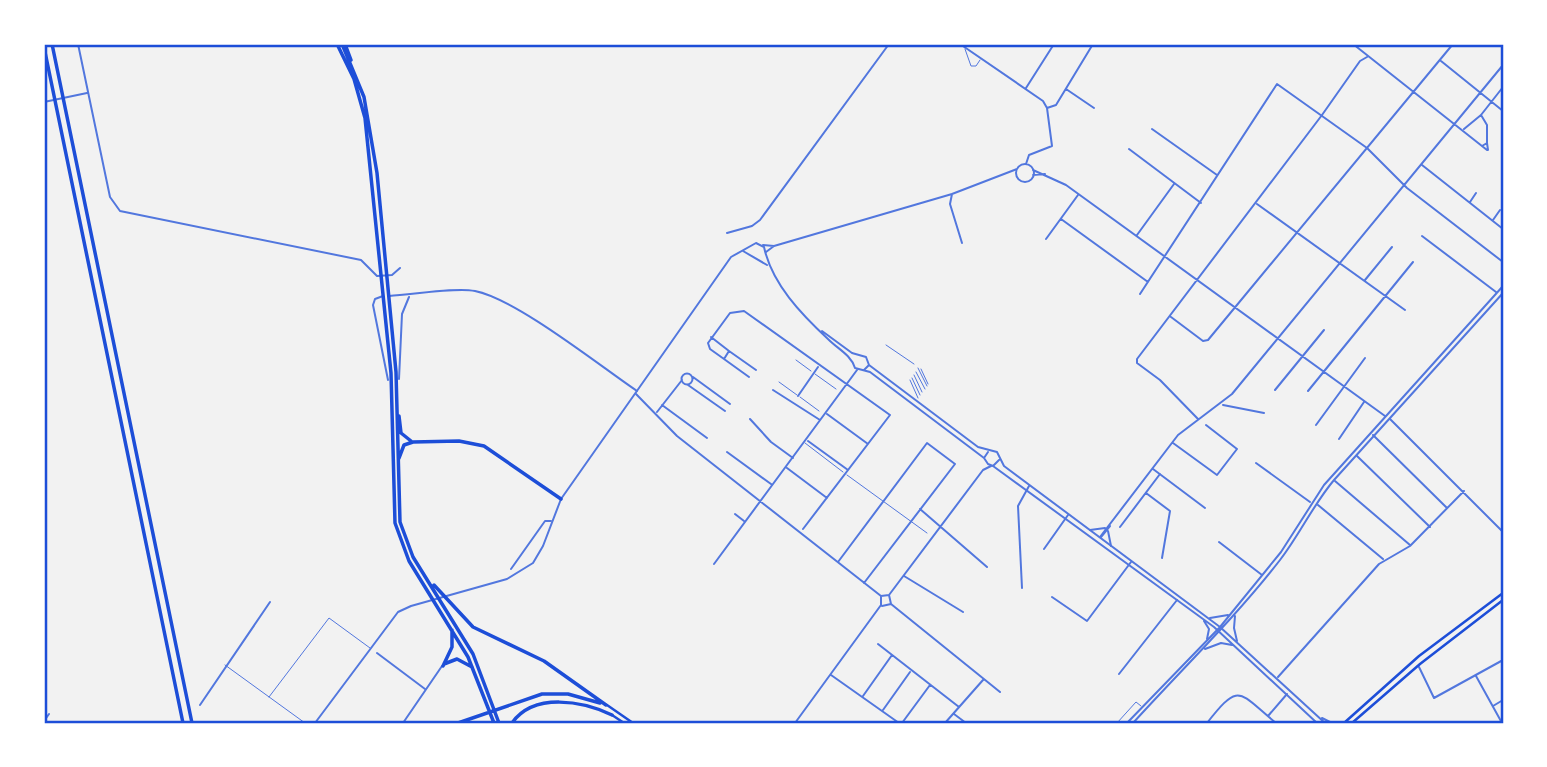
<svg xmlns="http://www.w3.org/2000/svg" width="1547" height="767" font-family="'Fira Sans',sans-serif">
	<rect width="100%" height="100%" fill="#f2f2f2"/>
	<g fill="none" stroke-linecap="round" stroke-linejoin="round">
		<!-- service -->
		<path stroke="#5277de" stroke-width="1" d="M965,49L971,66H976L980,60
			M886,345L914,364
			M796,360L811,371
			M918,368L927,386
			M921,369L928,384
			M916,372L925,389
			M815,374L836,389
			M914,375L922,392
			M912,378L920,395
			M910,380L918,398
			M779,382L797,395
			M800,397L819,411
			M225,665L305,723
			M269,697L329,618L370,648
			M1117,723L1136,702L1141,706"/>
		<!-- pedestrian -->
		<path stroke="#5277de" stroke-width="1" d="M805,443L843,472
			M847,475L927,533"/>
		<!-- minor -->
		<path stroke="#5277de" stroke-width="2" d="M78,44L110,197L120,211L361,260L377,276L392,275L400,268
			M960,44L1043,101L1047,108L1056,105L1093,44
			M1353,44L1487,150
			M1441,61L1503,111
			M1026,88L1054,44
			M1066,89L1094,108
			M44,102L87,93
			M1481,115L1487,125V143
			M1152,129L1217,175
			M1464,129L1481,115L1503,87
			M1482,146L1487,143L1488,150
			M1129,149L1201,203
			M1026,164L1029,155L1052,146L1047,108
			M1016 173a9 9 0 1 1 18 0a9 9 0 1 1-18 0Z
			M1422,165L1503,229
			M1033,170L1066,185L1385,416
			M1033,175L1045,174
			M1470,202L1476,193
			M1257,204L1405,310
			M1061,219L1148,282
			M1493,220L1500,210
			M727,233L752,226L760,220L889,44
			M1137,235L1174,184
			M1422,236L1496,292
			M1046,239L1078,195
			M962,243L950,204L952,194L1017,169
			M763,245L774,246L766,252
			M774,246L952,194
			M1365,280L1392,247
			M1140,294L1277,84L1367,148L1407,188L1503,262
			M383,296L375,299L373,305L388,380
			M389,296C412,295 455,287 475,291C516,299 600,366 637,391
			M1171,317L1203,341L1208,340L1453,44
			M711,337L729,351L724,359L710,349L708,343L730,313L744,311L890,415L803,529
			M729,351L756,370
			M724,359L749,377
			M681.5 379a5.5 5.5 0 1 1 11 0a5.5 5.5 0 1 1-11 0Z
			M693,377L730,404
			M399,379L402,314L409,297
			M688,385L725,411
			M773,390L820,420
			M1275,390L1324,330
			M1308,391L1413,262
			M636,394L677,436L881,596
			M798,396L818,367
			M662,405L707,438
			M1223,405L1264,413
			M657,412L682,380
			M827,414L868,444
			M750,419L771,442L793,458
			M1198,419L1160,380L1137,363V359L1322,115L1360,61L1367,57
			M1390,419L1503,532
			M1316,425L1365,358
			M1373,435L1447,508
			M1339,439L1364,402
			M808,441L848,470
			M1173,443L1217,475L1237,449L1206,425
			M727,452L771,484
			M1357,456L1430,527
			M1256,463L1310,502
			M787,468L827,498
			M1153,469L1205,508
			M1335,481L1410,545
			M1146,493L1170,511L1162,558
			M1318,505L1383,559
			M920,509L987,567
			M735,514L744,521
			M1120,527L1160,474
			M1090,530L1105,528
			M1108,531L1111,546
			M1100,537L1178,435L1232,394L1503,65
			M1101,537L1110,526
			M1219,542L1262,575
			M1044,549L1068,515
			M838,562L927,443L955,464L864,583
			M714,564L857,370
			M511,569L545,521H551
			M904,576L963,612
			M1022,588L1018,506L1029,486
			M889,595L983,470L991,466
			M1052,597L1087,621L1131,562
			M891,604L1000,692
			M881,605V596L889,595
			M882,606L891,604L889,595
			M878,644L959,707
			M377,653L425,689
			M1419,667L1434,698L1503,660
			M1119,674L1177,600
			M831,675L899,723
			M1476,676L1502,723
			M1278,677L1379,564L1410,546L1464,491
			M863,696L892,655
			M200,705L270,602
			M1493,706L1503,700
			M883,710L910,672
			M954,714L966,723
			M1268,716L1287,694
			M44,721L49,714
			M795,723L881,605
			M902,723L930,685
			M945,723L983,680
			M1207,723C1240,681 1238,692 1276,723"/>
		<!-- tertiary -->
		<path stroke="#5277de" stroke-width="2" d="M743,251L767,265
			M822,331L852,353L866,357L869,365L864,370
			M869,365L978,447L997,452L1004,466L1220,627L1325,723
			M988,452L984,458L988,464L993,466L999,460
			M993,466L1214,627L1317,723
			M1235,616L1234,628L1237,641
			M1210,618L1228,615
			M1204,621L1209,629L1207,639
			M1205,649L1221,643L1232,645
			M1322,718L1332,723
			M315,723L398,612L411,606L507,579L533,563L543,546L561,499L731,257L756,243L764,247C772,284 801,314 829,340C838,349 851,355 855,368L870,372L984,458
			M403,723L442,666
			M1127,723L1220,627L1281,552L1324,485L1503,286
			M1133,723C1182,669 1235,618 1280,560C1300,534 1313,505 1334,480L1503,293
			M1338,723L1344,722"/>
		<!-- secondary -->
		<path stroke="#1d4ed8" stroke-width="2.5" d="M607,705L633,723
			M612,715L624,723
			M1344,723L1419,656L1503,593
			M1352,723L1420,664L1503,600"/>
		<!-- trunk -->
		<path stroke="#1d4ed8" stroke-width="3.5" d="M337,44L354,79L365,118L391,373L395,523L409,561L468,657L494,723
			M342,44L364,97L377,173L396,372L400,522L413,557L473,654L499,723
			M345,44L351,60
			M399,416L401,433L411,441
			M399,458L404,445L413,442L459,441L484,446L561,499
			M434,585L473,627L544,661L606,705
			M444,664L457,659L472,667
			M443,666L452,647V630
			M458,723L542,694H568L600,703
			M512,723C534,692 583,701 612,715"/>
		<!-- motorway -->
		<path stroke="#1d4ed8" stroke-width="3.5" d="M52,44L192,723
			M44,47L183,723"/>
	</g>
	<!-- border -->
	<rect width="1547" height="767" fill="none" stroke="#ffffff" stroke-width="91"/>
	<rect x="46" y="46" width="1456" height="676" fill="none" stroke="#1d4ed8" stroke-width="2.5"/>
</svg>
